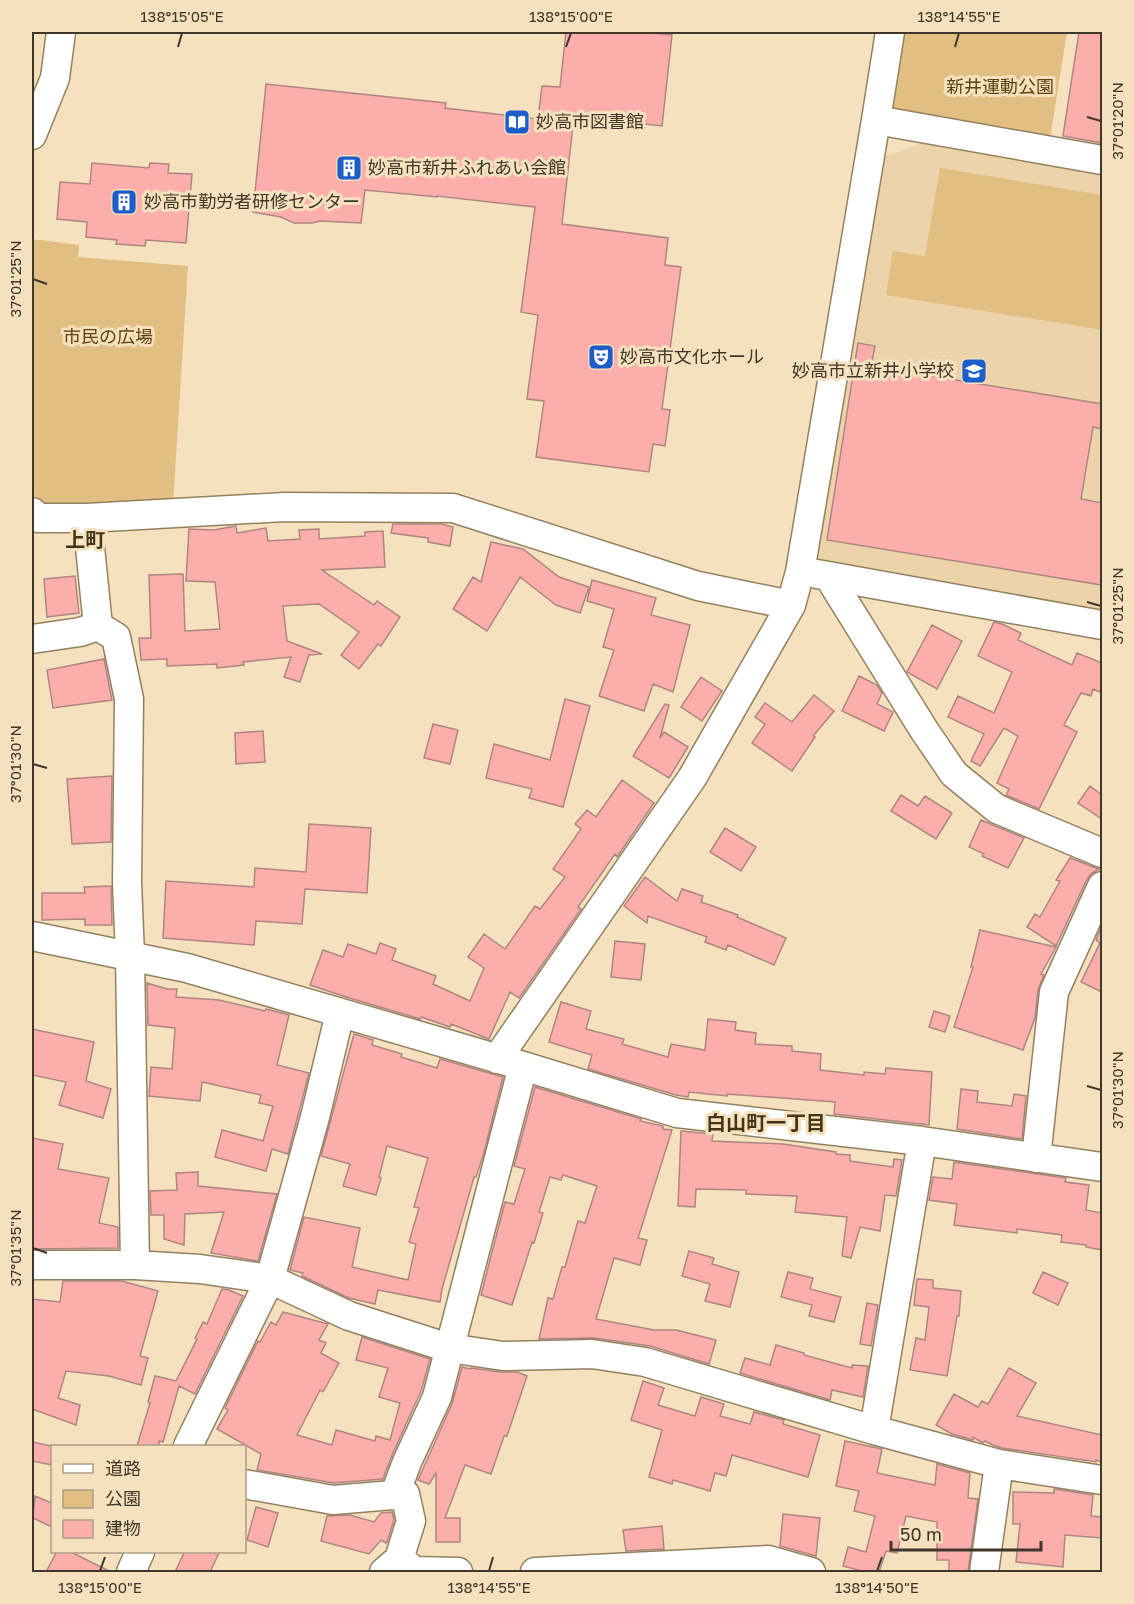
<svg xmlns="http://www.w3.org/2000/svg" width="1134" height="1604" font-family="'Golos Text','Noto Sans JP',sans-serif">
	<rect width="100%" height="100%" fill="#f6e1be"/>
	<!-- built -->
	<path fill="#ecd3aa" d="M925,142L1102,175V617L812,567L880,158Z"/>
	<!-- green -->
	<path fill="#e1be82" d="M892,32H1067L1048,151L877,120Z
		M940,168L1102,195V330L886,295L893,251L925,256Z
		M32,239L79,245L78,257L188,266L173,504L46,506L34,495L32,479Z"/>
	<!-- building -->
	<path fill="#fbaeac" stroke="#ae8583" stroke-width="1.5" d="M566,32H642L672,35L662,126L574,116L562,224L668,238L665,265L681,267L662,409L670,410L665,446L653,444L649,472L536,457L544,401L527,399L538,315L521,312L535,207L437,196V197L365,190L361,223L320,221L312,223H294L281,217L253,212L266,84L446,103L445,108L538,119L542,86L560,87Z
		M1079,32H1102V143L1063,136Z
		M92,163L149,168L150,163L169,164L168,173L192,174L186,243L146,240L145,246L116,244L117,240L86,237L87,222L57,219L60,182L90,184Z
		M858,343L875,346L871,366L1102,404V429L1093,427L1081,499L1102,503V585L827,540Z
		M393,524H442L453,527L450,546L428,542V538L391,533Z
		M236,526L237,533L266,528L268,541L300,539L299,530L319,529V539L365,536V532L383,531L385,567L322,570L374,605L377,601L400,617L381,646L378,644L359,669L341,655L359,632L319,604L283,606L287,641L322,654L309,655L300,682L284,677L291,657L243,662L244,665L217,668V664L167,666V659L141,660L139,638H151L149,575L183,574L185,631L220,629L215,582L186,581L189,529L214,530Z
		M491,542L523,549L559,577L589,587L580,613L556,605L520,577L487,631L453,609L473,577L481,582Z
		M75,576L79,613L47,617L44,579Z
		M592,580L656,598L651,615L690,625L673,692L653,684L644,711L599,696L614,650L603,647L614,609L587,601Z
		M994,622L1002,624L1021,633L1018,640L1072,665L1077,653L1102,663V693L1093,689L1091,696L1081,693L1064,725L1077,732L1039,809L1006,795L1009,789L997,783L1018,736L1004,728L980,766L971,761L984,734L948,717L958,696L994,713L1012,672L978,656Z
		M932,625L962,641L937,689L907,672Z
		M104,659L112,700L53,708L47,670Z
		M859,676L877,685L882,693L877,704L893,712L884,731L842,711Z
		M701,677L722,691L702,721L681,707Z
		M814,695L834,711L813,736L815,737L792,771L752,743L765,724L755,717L765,703L792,722Z
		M565,699L590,706L563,807L529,798L532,789L486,778L494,744L550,760Z
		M665,704L669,705L660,738L664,732L688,747L669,778L633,756Z
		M433,724L458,730L450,764L424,758Z
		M263,731L265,762L236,764L235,733Z
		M112,776L111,842L72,844L67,779Z
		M622,780L654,803L617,857L615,854L578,907L581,909L519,998L510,992L489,1039L451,1024L450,1027L421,1017L420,1019L343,996L310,985L323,950L343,957L348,944L376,954L380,943L396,949L392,960L436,976L433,984L470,1001L484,968L468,957L484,934L505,949L535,906L540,909L565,877L553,869L581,829L575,824L587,810L596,817Z
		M1090,786L1102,795V819L1078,803Z
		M901,795L918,806L925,796L952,813L936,839L891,811Z
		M981,820L1024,838L1008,868L982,856L984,854L969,847Z
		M309,824L371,828L367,893L305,889L302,924L256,921L254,945L163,938L166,881L254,887L255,868L306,872Z
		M725,828L756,847L741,871L710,852Z
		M1070,858L1099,869L1092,873L1087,879L1056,946L1027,927L1035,914L1040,917L1060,881L1056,880Z
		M645,877L677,901L682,889L703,896L701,902L738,915L737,917L786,938L774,965L728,945L726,950L705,942L707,937L648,916L647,923L624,906Z
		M111,886L112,925H85V919L42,920V893H85L84,887Z
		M1102,925V992L1081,982L1100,943L1096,940Z
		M980,930L1056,947L1041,974L1044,975L1038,990L1035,1018L1023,1050L954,1027L973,967H971Z
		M615,941L645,944L641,980L611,977Z
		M147,983L167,989H177L176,997L219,1000L265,1011L266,1009L289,1015L277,1065L309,1073L288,1154L272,1149L266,1171L215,1157L222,1130L263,1141L273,1106L259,1103L261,1095L202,1082L200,1101L149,1096L151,1067L172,1069L175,1028L148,1025Z
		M561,1002L591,1011L586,1029L624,1039L622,1044L668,1057L671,1044L705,1050L708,1019L736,1022L735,1030L756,1033L755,1044L792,1046V1051L821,1054L820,1070L864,1075V1072L885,1074L886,1068L932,1072L929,1125L834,1114L835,1102L727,1094V1096L689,1092L688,1097L676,1095L588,1069L592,1055L549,1042Z
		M934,1011L950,1016L945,1032L929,1027Z
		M32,1029L94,1042L86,1081L111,1089L103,1118L59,1105L66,1082L32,1075Z
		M354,1034L373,1040L372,1045L402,1054L401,1057L437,1068L440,1059L503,1077L483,1156L476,1177H474L442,1289L440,1302L378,1290L375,1304L349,1298L302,1276L303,1273L290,1270L304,1217L360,1228L352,1267L408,1280L416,1244L409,1242L419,1208L414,1207L428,1158L387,1146L379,1177L381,1178L376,1195L343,1186L350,1164L321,1156Z
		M535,1087L641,1119L640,1121L663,1126V1129L672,1130L638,1238L647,1240L640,1265L614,1258L596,1319L654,1330H676L716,1340L709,1364L650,1346L594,1338L539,1339L548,1298L553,1299L562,1267H565L578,1221L585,1223L597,1186L563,1175L561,1180L550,1177L539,1212L543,1213L534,1243L532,1242L512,1305L481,1295L505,1202L514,1204L525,1169L514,1166Z
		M961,1089L978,1091L977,1102L1012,1106L1014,1094L1026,1096L1022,1139L957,1129Z
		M681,1131L713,1134L712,1141L783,1144L836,1152V1154L850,1155V1161L893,1167L894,1159L902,1160L896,1196L885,1195L880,1231L860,1227L851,1258L842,1256L847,1217L795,1212L797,1196L746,1194V1190L696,1189L695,1207L678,1206Z
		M32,1138L63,1144L58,1169L109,1178L99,1223L118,1227V1248L32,1249Z
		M954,1162L1066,1178L1065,1182L1089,1185L1086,1210L1102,1213V1250L1086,1247V1245L1061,1242L1062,1235L1017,1229V1233L954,1225L957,1204L929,1200L933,1177L952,1179Z
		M198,1172V1186L277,1194L258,1261L211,1253L224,1212L185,1214L184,1245L164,1239V1215H151L150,1191L177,1190L176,1173Z
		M689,1251L714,1258L712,1264L739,1272L730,1307L705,1301L710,1284L682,1276Z
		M788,1272L813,1278L810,1289L841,1297L834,1322L809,1316L812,1305L781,1297Z
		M1043,1272L1068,1283L1058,1305L1033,1293Z
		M917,1279L933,1280V1288L961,1291L959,1316H957L947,1376L910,1370L916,1338L925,1340L929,1307L914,1305Z
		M63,1281H122L158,1291L140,1356L148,1358L141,1385L109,1376L66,1371L58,1398L80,1405L76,1425L32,1409V1299L60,1302Z
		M222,1289L229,1290L243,1296L195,1394L179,1386L163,1442L159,1441V1446H137L150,1403L148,1402L155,1376L176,1381L197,1339L195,1338L203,1322L207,1324Z
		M867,1303L878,1305L871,1346L860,1344Z
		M283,1312L328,1324L319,1340L326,1343L321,1353L339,1363L323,1392L320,1390L297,1435L332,1445L336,1430L375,1441L376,1436L390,1440L400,1403L379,1397L388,1368L356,1360L362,1337L430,1359L421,1391L392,1455L383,1479L334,1483L257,1470L261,1454L217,1429L228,1410L225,1408L258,1341L260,1342L271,1322L276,1325Z
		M776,1345L804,1353V1355L852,1368V1365L868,1366L863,1397L832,1390L830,1400L740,1373L745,1358L770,1365Z
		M462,1367L470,1369L471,1368L501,1372H517L527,1376L507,1436H504L491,1474L465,1465L445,1518H460V1542H436V1473L429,1484L418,1480L452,1404Z
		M1009,1368L1036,1383L1017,1416L1102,1435V1462L1096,1460V1462L1002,1448L993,1445L985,1441L983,1443L973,1437V1440L952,1434L936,1425L954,1394L978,1407L982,1401L988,1404Z
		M643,1381L664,1388L658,1405L695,1416L701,1397L724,1404L720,1416L750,1424L754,1412L784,1420L783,1424L820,1435L808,1477L732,1455L726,1476L715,1473L710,1491L673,1480L672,1484L649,1477L662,1430L631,1420Z
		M845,1441L882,1449L877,1473L935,1485L937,1464L970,1473L968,1498L978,1499L968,1572H949V1560H937V1522L906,1516L897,1553L886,1551L879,1572H865L843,1566L848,1547L866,1552L875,1516L854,1511L859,1491L836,1486Z
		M32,1442L52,1446V1465L32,1461Z
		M1054,1489L1093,1495L1091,1516L1102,1517V1538L1065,1535L1063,1567L1016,1562L1020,1524H1013V1492L1054,1493Z
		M35,1496L52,1503V1527L33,1518Z
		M256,1507L278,1513L268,1547L247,1540Z
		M392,1512L394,1520L387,1542L386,1543L381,1540L369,1554L321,1541L327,1516L350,1515L374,1522L381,1513Z
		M783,1514L820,1518L816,1556L780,1546Z
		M662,1526L664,1549L626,1551L623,1530Z
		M57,1551H69L111,1572H46Z
		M185,1551H220L210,1572H175Z"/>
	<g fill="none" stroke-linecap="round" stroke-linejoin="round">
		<defs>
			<path id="minor" d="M876,120L1102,160
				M32,135L55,78L61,32
				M32,512L38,518H87L284,507L453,508L698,586L791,605
				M87,518L98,626
				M817,574L1102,625
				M829,577L924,730L954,774L997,809L1102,853
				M98,626L116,637L129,699L127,882L130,956L135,1265
				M32,639L80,632L98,626
				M32,936L187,968L523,1066L677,1113L922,1141L1102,1167
				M497,1059L692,778L791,605L800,572L876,120L890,32
				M1036,1158L1054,992L1102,886
				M32,1265H135L200,1269L270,1279L349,1316L449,1348L503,1356L592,1354L645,1362L874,1430L999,1464L1102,1480
				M874,1430L922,1141
				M188,1446L270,1279L315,1117L340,1013
				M244,1484L333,1500L405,1494L411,1521L399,1559L384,1572
				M395,1494L407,1462L437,1397L523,1066
				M399,1559L415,1571L458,1572
				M131,1572L140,1552
				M535,1572L768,1560L811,1572
				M984,1572L999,1464"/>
		</defs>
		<!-- minor casing -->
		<use href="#minor" stroke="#938060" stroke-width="31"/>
		<!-- minor -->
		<use href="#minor" stroke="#fff" stroke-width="28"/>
	</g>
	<!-- ticks -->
	<path fill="none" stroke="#3f3729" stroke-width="2" d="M178,47L182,33M566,47L571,33M955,47L959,33M1087,117L1101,121M33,279L47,284M1087,602L1101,606M33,764L47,768M1087,1086L1101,1090M33,1248L47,1253M100,1571L105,1557M489,1571L493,1557M877,1571L882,1557"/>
	<!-- icons -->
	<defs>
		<symbol id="library-square" viewBox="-11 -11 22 22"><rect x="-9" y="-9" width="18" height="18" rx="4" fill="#1c5dc9" stroke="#f6e1be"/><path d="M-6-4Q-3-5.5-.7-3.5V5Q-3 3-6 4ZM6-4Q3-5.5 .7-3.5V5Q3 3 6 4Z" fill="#fff"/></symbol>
		<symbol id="building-square" viewBox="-11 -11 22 22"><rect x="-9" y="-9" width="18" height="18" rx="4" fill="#1c5dc9" stroke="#f6e1be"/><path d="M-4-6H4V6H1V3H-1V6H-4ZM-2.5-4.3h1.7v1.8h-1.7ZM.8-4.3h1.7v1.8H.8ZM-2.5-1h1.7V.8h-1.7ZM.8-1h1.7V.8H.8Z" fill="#fff"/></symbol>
		<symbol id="theatre-square" viewBox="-11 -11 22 22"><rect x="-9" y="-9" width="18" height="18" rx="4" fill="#1c5dc9" stroke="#f6e1be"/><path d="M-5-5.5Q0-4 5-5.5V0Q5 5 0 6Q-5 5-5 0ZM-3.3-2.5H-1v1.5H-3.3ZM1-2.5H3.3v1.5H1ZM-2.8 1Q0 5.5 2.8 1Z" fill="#fff"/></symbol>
		<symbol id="school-square" viewBox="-11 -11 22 22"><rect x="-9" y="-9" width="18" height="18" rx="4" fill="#1c5dc9" stroke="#f6e1be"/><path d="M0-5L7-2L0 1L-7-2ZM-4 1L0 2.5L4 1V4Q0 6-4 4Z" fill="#fff"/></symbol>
	</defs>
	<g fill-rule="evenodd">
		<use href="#library-square" x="502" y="107" width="30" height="30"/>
		<use href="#building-square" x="334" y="153" width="30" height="30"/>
		<use href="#building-square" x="109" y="187" width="30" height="30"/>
		<use href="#theatre-square" x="586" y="342" width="30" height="30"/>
		<use href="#school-square" x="959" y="356" width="30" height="30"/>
	</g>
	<g text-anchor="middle" stroke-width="6" stroke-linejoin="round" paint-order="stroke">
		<!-- park labels -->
		<g font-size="18" fill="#5c4312" stroke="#f6e1be">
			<text x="1000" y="93">新井運動公園</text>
			<text x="108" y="343">市民の広場</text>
		</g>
		<!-- poi labels -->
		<g font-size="18" fill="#3f3729" stroke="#f6e1be" text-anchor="start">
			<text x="536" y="128">妙高市図書館</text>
			<text x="368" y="174">妙高市新井ふれあい会館</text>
			<text x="144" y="208">妙高市勤労者研修センター</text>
			<text x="620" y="363">妙高市文化ホール</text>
			<text x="954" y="377" text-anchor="end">妙高市立新井小学校</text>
		</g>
		<!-- neighbourhood labels -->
		<g font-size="20" font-weight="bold" fill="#453416" stroke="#f6e1be">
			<text x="85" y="547">上町</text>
			<text x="766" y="1130">白山町一丁目</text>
		</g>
	</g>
	<!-- border -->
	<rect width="1134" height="1604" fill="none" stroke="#f6e1be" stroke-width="66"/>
	<!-- legend -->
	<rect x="51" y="1445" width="195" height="108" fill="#f6e1be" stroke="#ad9d82" stroke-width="1.5"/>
	<rect x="63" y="1464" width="30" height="9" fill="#ffffff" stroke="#ad9d82" stroke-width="1.5"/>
	<text x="105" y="1475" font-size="18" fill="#3f3729">道路</text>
	<rect x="63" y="1490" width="30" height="18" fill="#e1be82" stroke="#ad9d82" stroke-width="1.5"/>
	<text x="105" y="1505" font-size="18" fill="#3f3729">公園</text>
	<rect x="63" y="1520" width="30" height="18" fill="#fbaeac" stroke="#ad9d82" stroke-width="1.5"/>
	<text x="105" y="1535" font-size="18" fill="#3f3729">建物</text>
	<!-- scale -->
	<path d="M891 1541v9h150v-9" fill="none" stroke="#3f3729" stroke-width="3"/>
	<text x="900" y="1541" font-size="18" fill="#3f3729" stroke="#f6e1be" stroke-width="4.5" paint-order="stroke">50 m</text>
	<rect x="33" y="33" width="1068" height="1538" fill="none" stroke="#3f3729" stroke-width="2"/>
	<g font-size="15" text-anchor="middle" fill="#3f3729">
		<text x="182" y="22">138°15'05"E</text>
		<text x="571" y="22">138°15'00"E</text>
		<text x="959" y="22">138°14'55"E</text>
		<text transform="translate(1118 121) rotate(-90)" y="5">37°01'20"N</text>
		<text transform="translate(16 279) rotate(-90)" y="5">37°01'25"N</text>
		<text transform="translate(1118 606) rotate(-90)" y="5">37°01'25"N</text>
		<text transform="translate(16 764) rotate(-90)" y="5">37°01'30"N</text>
		<text transform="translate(1118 1090) rotate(-90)" y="5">37°01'30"N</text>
		<text transform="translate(16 1248) rotate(-90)" y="5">37°01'35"N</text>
		<text x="100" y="1593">138°15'00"E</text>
		<text x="489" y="1593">138°14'55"E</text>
		<text x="877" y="1593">138°14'50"E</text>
	</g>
</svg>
